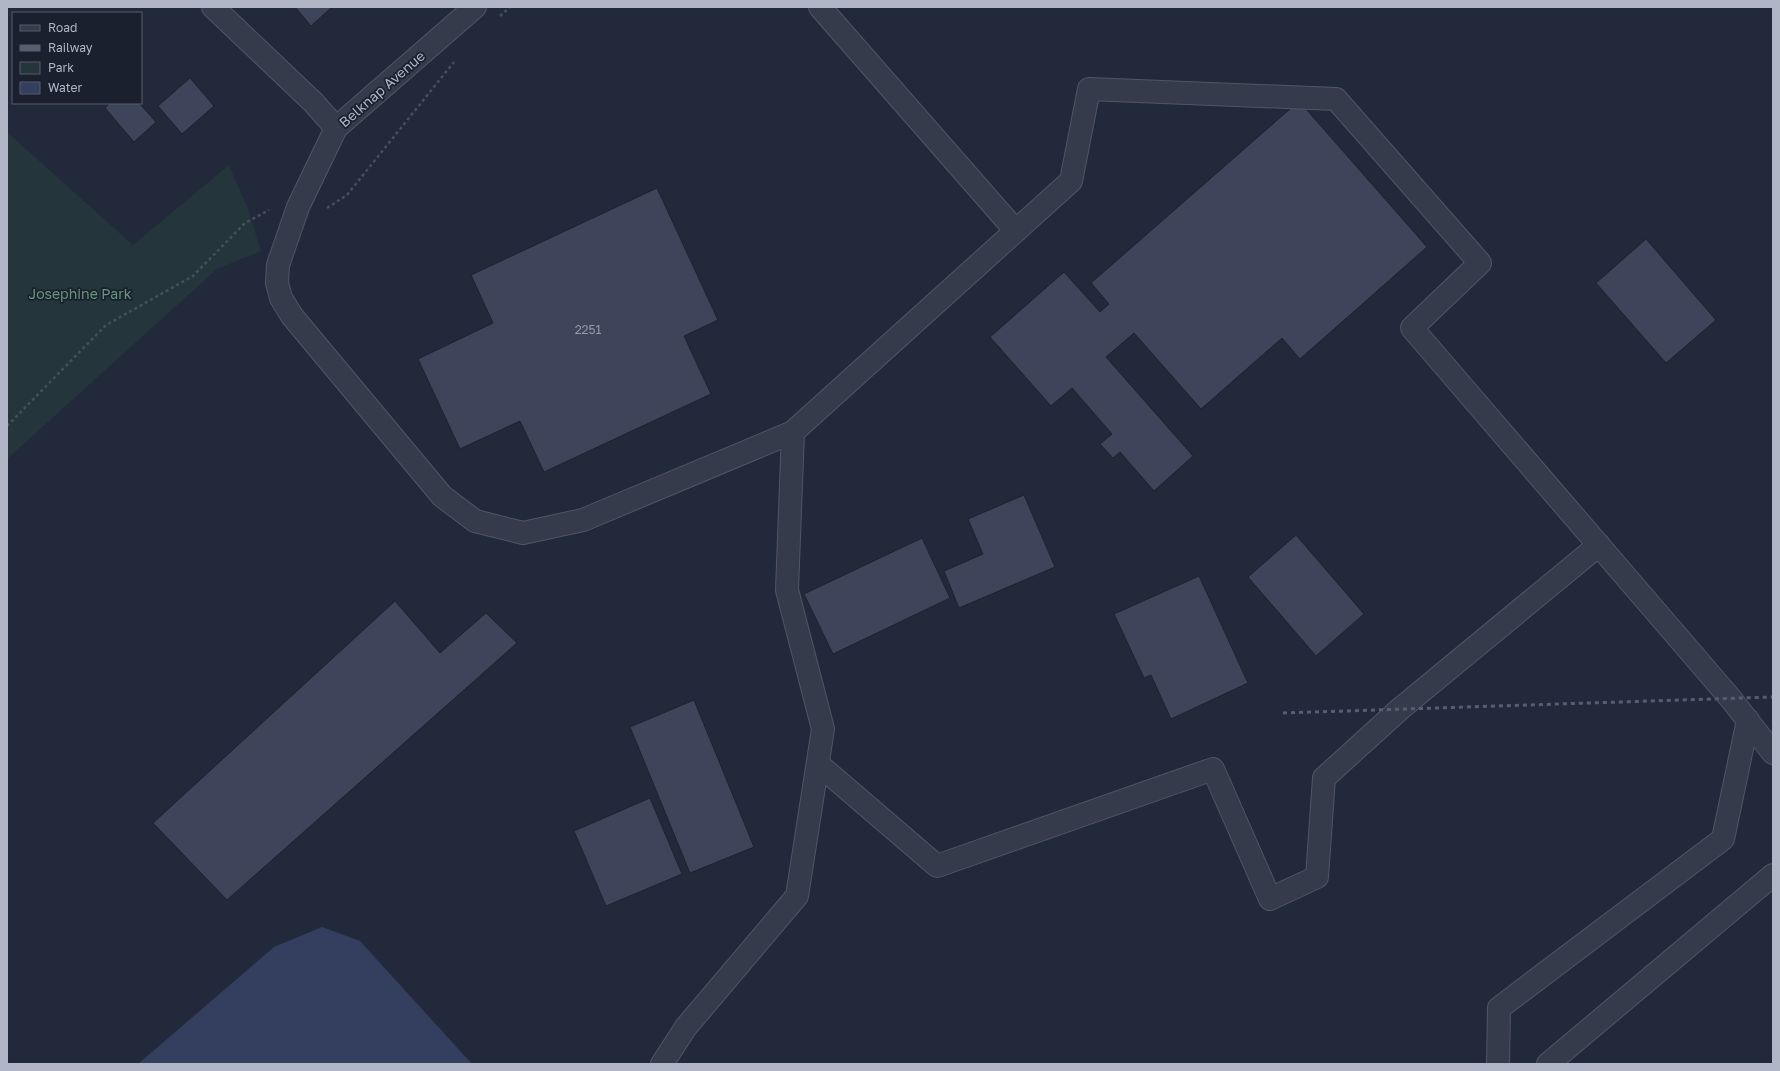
<svg xmlns="http://www.w3.org/2000/svg" width="1780" height="1071" font-family="'Golos Text',sans-serif">
	<rect width="100%" height="100%" fill="#22293a"/>
	<!-- green -->
	<path fill="#24353b" d="M7,132L133,245L229,165L248,209L261,251L217,269L7,459Z"/>
	<!-- water -->
	<path fill="#343f60" d="M322,927L360,941L472,1064H138L274,947Z"/>
	<!-- building -->
	<path fill="#3e455a" stroke="#1d2231" d="M295,7H332L311,26Z
		M190,78L214,106L182,134L158,106Z
		M1299,101L1427,247L1300,359L1282,338L1201,409L1134,333L1106,357L1193,456L1154,491L1120,452L1113,458L1100,444L1112,434L1072,388L1051,406L990,337L1064,272L1100,312L1109,304L1091,283Z
		M110,103H139L156,122L134,142L105,108Z
		M657,188L718,320L684,336L711,394L544,472L520,421L460,449L418,359L493,323L471,275Z
		M1646,239L1716,320L1666,363L1596,283Z
		M1024,495L1055,567L959,608L944,571L983,554L968,519Z
		M1296,535L1364,614L1316,656L1248,577Z
		M922,538L950,598L833,654L804,594Z
		M1199,576L1248,683L1171,719L1151,675L1144,678L1114,614Z
		M395,601L440,653L486,613L517,643L227,900L153,823Z
		M694,700L754,847L690,873L630,727Z
		M650,798L682,874L606,906L574,831Z"/>
	<g fill="none" stroke-linecap="round" stroke-linejoin="round">
		<defs>
			<path id="minor" d="M213,7L313,102L336,128
				M475,7L336,128L298,207L278,265L277,283L281,298L292,316L442,496L475,521L523,533L583,520L793,432
				M820,7L1016,231
				M818,764L937,866L1213,769L1270,899L1317,877L1324,778L1400,709L1599,545
				M662,1064L686,1027L797,896L823,729L787,590L793,432L1071,181L1089,89L1336,99L1480,263L1412,328L1731,699L1773,753
				M1498,1064L1499,1008L1723,839L1748,720
				M1548,1064L1773,875"/>
		</defs>
		<!-- minor casing -->
		<use href="#minor" stroke="#515665" stroke-width="24"/>
		<!-- path -->
		<path stroke="#425259" stroke-width="2.5" stroke-dasharray="3 3" stroke-linecap="butt" d="M500,16L510,7
			M327,208L347,195L454,62
			M7,426L106,325L193,276L245,223L269,210"/>
		<!-- minor -->
		<use href="#minor" stroke="#363b4b" stroke-width="22"/>
		<!-- rail -->
		<path stroke="#585e72" stroke-width="3" stroke-dasharray="4 4" stroke-linecap="butt" d="M1283,713L1773,697"/>
	</g>
	<g text-anchor="middle" stroke-width="3.5" stroke-linejoin="round" paint-order="stroke">
		<!-- number labels -->
		<g font-size="12" fill="#949aac">
			<text x="588" y="334">2251</text>
		</g>
		<!-- street labels -->
		<g font-size="14" fill="#b1b6c7" stroke="#1b202f">
			<text transform="translate(382 89) rotate(-41)" y="5">Belknap Avenue</text>
		</g>
		<!-- park labels -->
		<g font-size="14" fill="#68987a" stroke="#1b202f">
			<text x="80" y="299">Josephine Park</text>
		</g>
	</g>
	<!-- border -->
	<rect width="1780" height="1071" fill="none" stroke="#b1b6c7" stroke-width="16"/>
	<!-- legend -->
	<rect x="12" y="12" width="130" height="92" fill="#1b202f" stroke="#575c6c"/>
	<rect x="20" y="25" width="20" height="6" fill="#363b4b" stroke="#575c6c"/>
	<text x="48" y="32" font-size="12" fill="#b1b6c7">Road</text>
	<rect x="20" y="45" width="20" height="6" fill="#585e72" stroke="#575c6c"/>
	<text x="48" y="52" font-size="12" fill="#b1b6c7">Railway</text>
	<rect x="20" y="62" width="20" height="12" fill="#24353b" stroke="#575c6c"/>
	<text x="48" y="72" font-size="12" fill="#b1b6c7">Park</text>
	<rect x="20" y="82" width="20" height="12" fill="#343f60" stroke="#575c6c"/>
	<text x="48" y="92" font-size="12" fill="#b1b6c7">Water</text>
</svg>
